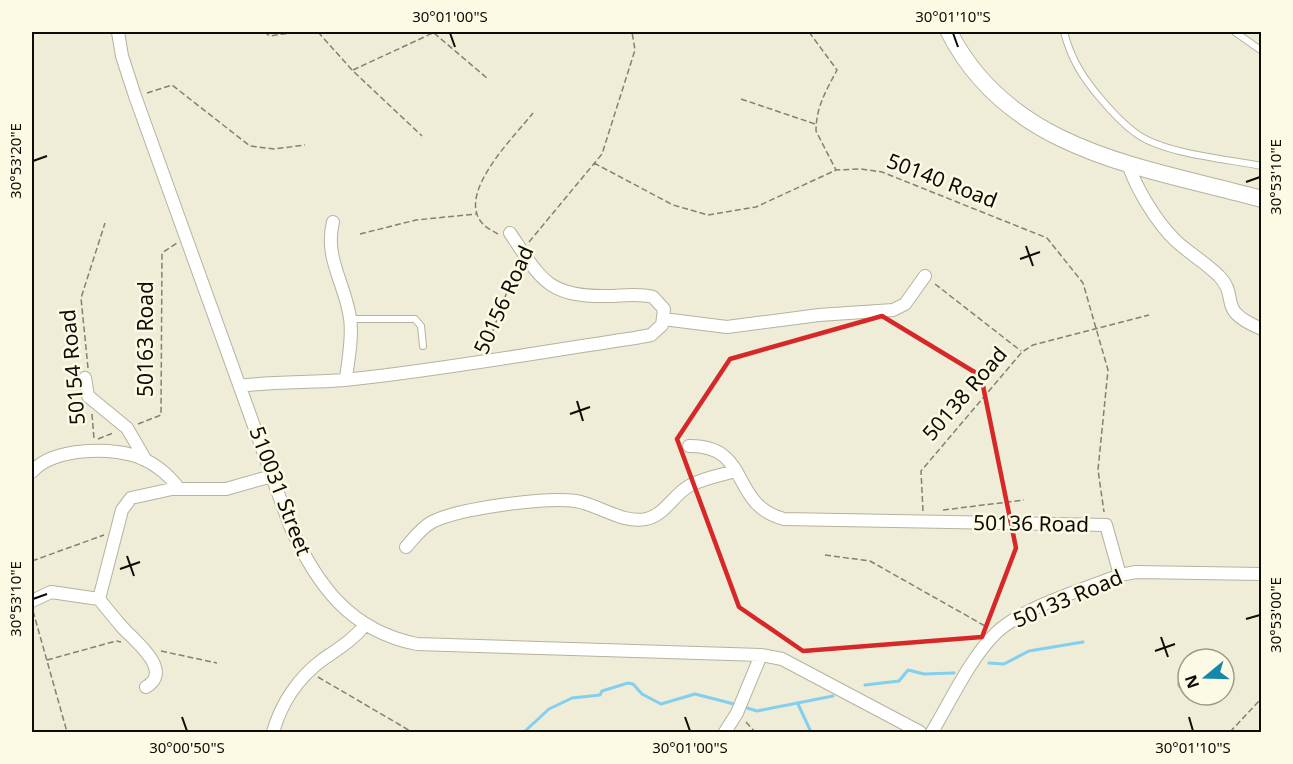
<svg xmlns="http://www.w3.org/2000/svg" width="1293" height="764" font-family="'Noto Sans',sans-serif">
	<rect width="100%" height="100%" fill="#efecd7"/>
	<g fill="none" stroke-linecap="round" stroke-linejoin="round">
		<!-- stream -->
		<path stroke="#83cfef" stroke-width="3" d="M989,663L1004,664L1029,651L1083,642
			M865,685L899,681L908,670L924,674L954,673
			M798,704L811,732
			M747,708L757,711L833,696
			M524,732L549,709L572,698L600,695L602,691L628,683L633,684L642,694L661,704L695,694L734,704"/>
	</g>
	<!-- building -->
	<path fill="#d3d1bc" stroke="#b7b4a0" stroke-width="1.5" d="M1178 684a5 5 0 1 1 10 0a5 5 0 1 1-10 0Z"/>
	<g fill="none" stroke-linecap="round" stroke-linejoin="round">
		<defs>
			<path id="lane" d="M1064,32C1071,59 1083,78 1101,99C1112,112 1124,125 1137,134C1165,154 1227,159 1262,166
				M1235,32L1262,51
				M350,319H415L421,326L423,346"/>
			<path id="street" d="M118,32L122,56L135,96L290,526C317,585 350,631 417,644L761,655L782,659L920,732
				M1128,163C1135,187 1157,223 1176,241C1189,253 1206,263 1219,276C1241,299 1214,309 1262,329
				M333,222C324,258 345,283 350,318C353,338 348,360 346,379
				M663,319L727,327L819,315L893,310L905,304L925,276
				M85,378L88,396L127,428L145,459
				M240,386C275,381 310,383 345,380C442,370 539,352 635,338L651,335L662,325L664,309L653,297C638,293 622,296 607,296C547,297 541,279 510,233
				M689,446C752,445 729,505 784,519L1106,525L1120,575
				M32,472C52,447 116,446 143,459C157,465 171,477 179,489
				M406,547C414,538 421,528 432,522C459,508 546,497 576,501C599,505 623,524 646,519C665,515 673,495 689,486C703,478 721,475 736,471
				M99,599C107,609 115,619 123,628C135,641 174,671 146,687
				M32,601L51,592L99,599L122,510L131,498L172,489H226L272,476
				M273,732C281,704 298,678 322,660C338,649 353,640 365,625
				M725,732L737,713L761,655
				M932,732C950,702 971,657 996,633C1023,607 1085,589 1120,575L1136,572L1262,574"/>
			<path id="secondary" d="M949,32C1010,152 1144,167 1262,199"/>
		</defs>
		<!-- lane casing -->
		<use href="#lane" stroke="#b5b39f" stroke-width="8"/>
		<!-- street casing -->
		<use href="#street" stroke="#b5b39f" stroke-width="14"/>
		<!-- secondary casing -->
		<use href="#secondary" stroke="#b5b39f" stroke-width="18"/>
		<!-- path -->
		<path stroke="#838173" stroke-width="1.5" stroke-dasharray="6 3" stroke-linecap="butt" d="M264,32L270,36L296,32
			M318,32L352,70L422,136
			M809,32L837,70C826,91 816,107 816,131L836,170
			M434,33L488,79
			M353,70L435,32
			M147,93L172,85L250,146L274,149L305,145
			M741,99L815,124
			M594,163L673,205L708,215L756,207L836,170L861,169L882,172L1047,238L1083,283L1108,370L1098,470L1104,512
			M360,234L416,220L476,214
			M498,234C493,231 486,228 482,223C456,193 515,136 533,113
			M529,242L602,154L635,50L632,32
			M935,284L1021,351
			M486,350L517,264
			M88,368L81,298L105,223
			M92,414L94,439
			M138,424L161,415L162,253L177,243
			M98,439L113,433
			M943,510L1024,500
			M923,511L921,471L1022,352L1033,345L1149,315
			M825,555L870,561L985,626
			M32,561L104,535
			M33,611L67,732
			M161,651L217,663
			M47,660L116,641L121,642
			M318,677L412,732
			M746,722L755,732
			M1230,732L1260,700"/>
		<!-- lane -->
		<use href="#lane" stroke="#fff" stroke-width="6"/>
		<!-- street -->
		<use href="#street" stroke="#fff" stroke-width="12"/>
		<!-- secondary -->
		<use href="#secondary" stroke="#fff" stroke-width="16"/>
	</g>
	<!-- marked area -->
	<path fill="none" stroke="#d62828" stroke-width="4.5" stroke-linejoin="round" d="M882,316L981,376L1016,548L982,637L803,651L739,607L677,439L730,359Z"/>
	<!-- ticks -->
	<path fill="none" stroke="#0d0c06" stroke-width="2" d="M450,33L455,47M953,33L958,47M33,161L47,156M1246,182L1260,177M1026,246L1033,266M1020,259L1040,252M577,401L583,421M570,414L590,407M127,556L134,576M120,569L140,562M33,599L47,594M1246,619L1260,615M1161,637L1168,657M1155,651L1175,644M182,717L187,731M685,717L690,731M1189,717L1193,731"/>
	<g text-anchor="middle" stroke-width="5" stroke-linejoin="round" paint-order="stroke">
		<!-- street labels -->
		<g font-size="21" fill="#0d0c06" stroke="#fcfae4">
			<text transform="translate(942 181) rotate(21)" y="7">50140 Road</text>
			<text transform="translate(504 300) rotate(-66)" y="7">50156 Road</text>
			<text transform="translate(146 339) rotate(-90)" y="7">50163 Road</text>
			<text transform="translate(73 367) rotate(-95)" y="7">50154 Road</text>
			<text transform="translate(965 394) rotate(-49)" y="7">50138 Road</text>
			<text transform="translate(280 491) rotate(69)" y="7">510031 Street</text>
			<text transform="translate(1031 524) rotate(1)" y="7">50136 Road</text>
			<text transform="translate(1068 599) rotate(-23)" y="7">50133 Road</text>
		</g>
	</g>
	<!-- border -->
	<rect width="1293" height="764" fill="none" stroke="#fcfae4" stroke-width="66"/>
	<!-- north arrow -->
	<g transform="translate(1206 677) rotate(251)"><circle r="28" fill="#fcfae4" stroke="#9c9b8b" stroke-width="1.5"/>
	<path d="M0-4.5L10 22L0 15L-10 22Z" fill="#1587ac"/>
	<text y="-9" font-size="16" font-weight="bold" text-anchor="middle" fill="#0d0c06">N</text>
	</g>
	<rect x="33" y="33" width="1227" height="698" fill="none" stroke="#0d0c06" stroke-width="2"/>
	<g font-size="15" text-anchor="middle" fill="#0d0c06">
		<text x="450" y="22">30°01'00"S</text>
		<text x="953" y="22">30°01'10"S</text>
		<text transform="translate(16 161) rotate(-90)" y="5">30°53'20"E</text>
		<text transform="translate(1276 177) rotate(-90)" y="5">30°53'10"E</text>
		<text transform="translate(16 599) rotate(-90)" y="5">30°53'10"E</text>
		<text transform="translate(1276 615) rotate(-90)" y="5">30°53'00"E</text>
		<text x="187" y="753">30°00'50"S</text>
		<text x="690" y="753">30°01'00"S</text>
		<text x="1193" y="753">30°01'10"S</text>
	</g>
</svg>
